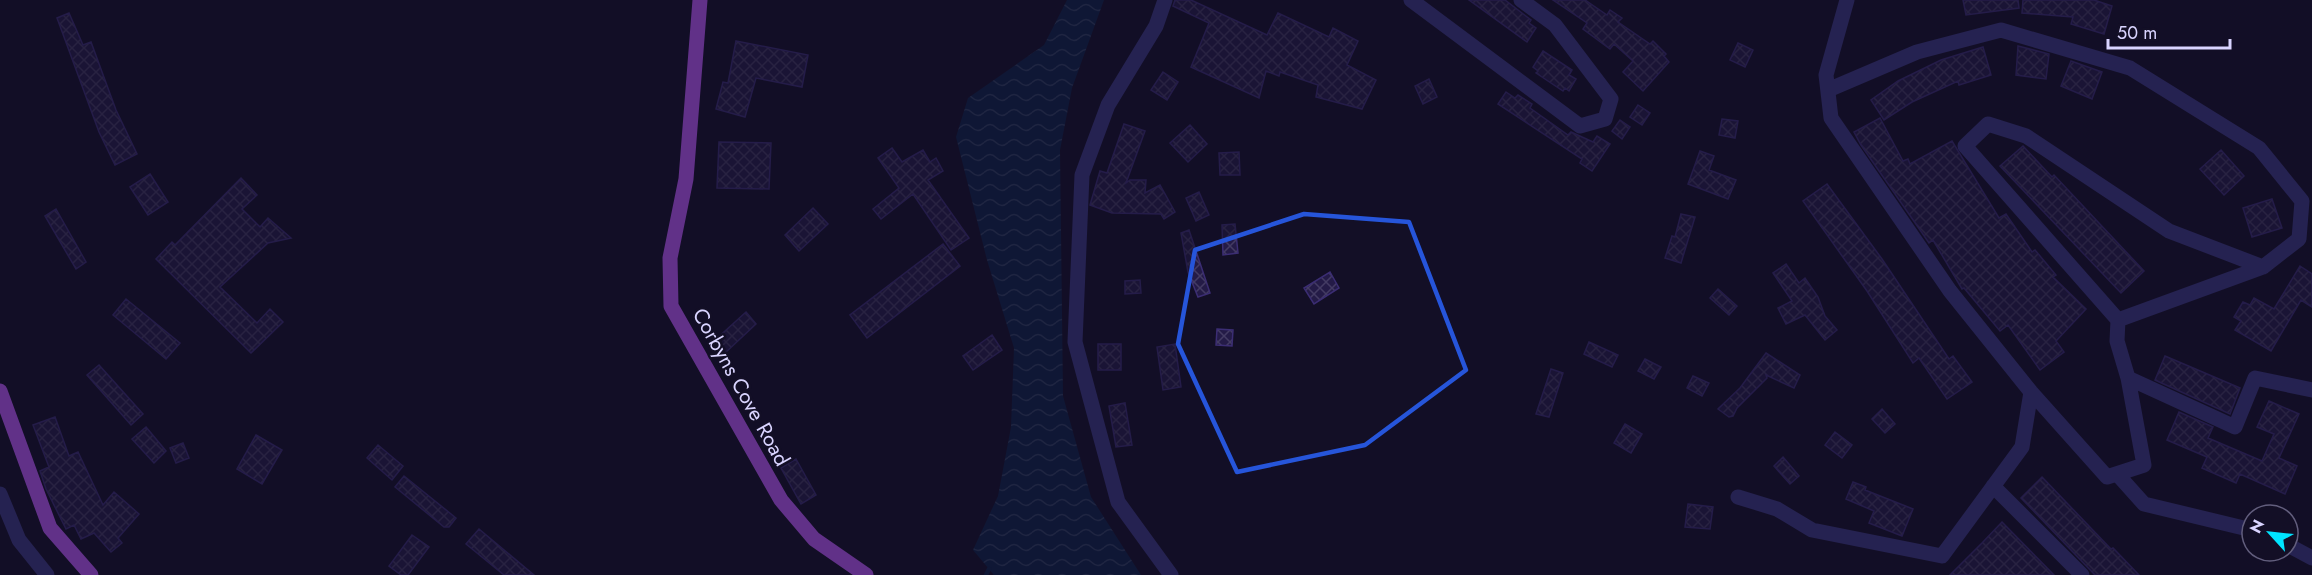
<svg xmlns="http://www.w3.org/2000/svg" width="2312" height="575" font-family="Jost,sans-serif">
	<defs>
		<pattern id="water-waves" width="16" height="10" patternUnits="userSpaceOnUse" patternTransform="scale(1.5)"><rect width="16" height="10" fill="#0c2248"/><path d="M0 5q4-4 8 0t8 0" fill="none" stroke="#2f4163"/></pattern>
		<pattern id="building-cross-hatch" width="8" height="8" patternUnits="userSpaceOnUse" patternTransform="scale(1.5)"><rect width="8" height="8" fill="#241b47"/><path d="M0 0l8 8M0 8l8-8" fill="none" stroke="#433b63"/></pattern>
	</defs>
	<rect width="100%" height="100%" fill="#130f26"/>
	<!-- water -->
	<path fill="url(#water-waves)" d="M1067,0H1104L1072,88L1060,150L1063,396L1091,497L1141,575H994L973,550L998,496L1011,427L1014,348L987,260L956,137L968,98L1044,45Z"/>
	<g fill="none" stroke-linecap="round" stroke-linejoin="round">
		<!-- stream -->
		<path stroke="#0c2248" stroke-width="4.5" d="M986,575L989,569"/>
	</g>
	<!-- building -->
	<path fill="url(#building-cross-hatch)" stroke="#3b2d73" stroke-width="1.5" d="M1175,0H1191L1267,35L1278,13L1329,37L1333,28L1358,41L1347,65L1376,80L1362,109L1316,97L1318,85L1280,72L1279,76L1266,71L1259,98L1191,67L1209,23L1173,6Z
		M1469,0H1505L1531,20L1529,23L1536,28L1527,42Z
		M1553,0H1585L1607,15L1610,10L1622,18L1618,22L1650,44L1653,41L1666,54L1664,56L1669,62L1643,91L1623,72L1633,61L1614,44L1610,49L1583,29L1587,23Z
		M1963,0H2018L2019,8L1966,15Z
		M2023,0H2094L2112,6L2104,34L2071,24L2073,17L2022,13Z
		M69,13L83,45L91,42L116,110L137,154L115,165L99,132L57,18Z
		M736,41L808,55L802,87L756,78L745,117L716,109L723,82L728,83Z
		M1738,43L1753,50L1745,67L1730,60Z
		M2018,46L2049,54L2046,79L2016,75Z
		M1983,47L1991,75L1959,85L1958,81L1912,102L1884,120L1871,100L1898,81L1941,60Z
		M1543,51L1572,70L1569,75L1576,79L1569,91L1565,88L1563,91L1536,73L1538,71L1533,67Z
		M2071,61L2102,72L2092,99L2061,86Z
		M1163,72L1178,82L1167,100L1151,90Z
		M1429,79L1437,97L1423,104L1415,86Z
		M1506,92L1515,98L1518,95L1532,104L1530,108L1568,135L1571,132L1593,142L1597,136L1610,144L1592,171L1580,163L1582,159L1498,104Z
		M1638,105L1650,113L1642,125L1630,117Z
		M1880,118L1903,161L1908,159L1910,164L1952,141L1999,218L2006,214L2032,252L2035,250L2056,275L2053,277L2086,309L2056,341L2064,352L2040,370L2008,325L2000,331L1964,288L1962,289L1933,240L1929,243L1861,145L1854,132Z
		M1722,119L1738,121L1735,138L1719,135Z
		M1620,120L1630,127L1622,139L1612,131Z
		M1124,124L1145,131L1126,183L1130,180H1146L1145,193L1160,185L1175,212L1164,219L1161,214L1112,213L1090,205L1100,171L1107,173Z
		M1190,125L1207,144L1188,162L1170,143Z
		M719,142L771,143L769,189L717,188Z
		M2023,146L2052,177L2054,175L2144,271L2121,293L2000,166Z
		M892,148L902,162L923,150L930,162L936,158L943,171L928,180L969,238L951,250L913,194L881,219L873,209L899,188L878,158Z
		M2221,150L2244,176L2224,195L2200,169Z
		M1700,151L1714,156L1709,170L1736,180L1728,199L1688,184Z
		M1239,152L1240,175H1220L1219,153Z
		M150,174L168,202L148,215L130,187Z
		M241,178L257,195L242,209L260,227L268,218L291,238L268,243L220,287L257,323L270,309L283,322L251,353L156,259L172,242L175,245Z
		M1827,184L1882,259L1949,359L1953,356L1972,382L1947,399L1919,358L1913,363L1867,291L1803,201Z
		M1199,192L1209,215L1196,221L1186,198Z
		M2272,199L2282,228L2252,237L2243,208Z
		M813,208L828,224L799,251L785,235Z
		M56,209L86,262L76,269L45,216Z
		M1681,214L1695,217L1681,263L1665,258L1672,236L1675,237Z
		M1235,224L1238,253L1223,255L1222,225Z
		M1189,230L1210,293L1198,297L1188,272L1181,233Z
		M943,244L960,266L867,338L850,315Z
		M1786,264L1799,283L1805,278L1818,297L1825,316L1837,330L1825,340L1805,315L1786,324L1778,308L1792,301L1773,273Z
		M2300,266L2312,274V307L2301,300L2271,351L2235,330L2241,321L2234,317L2243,302L2250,305L2254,298L2274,309Z
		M1330,272L1339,288L1314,304L1304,288Z
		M1140,280L1141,293L1125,294V281Z
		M1718,289L1737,306L1729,315L1710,298Z
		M126,299L180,343L166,359L113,315Z
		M746,312L756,324L725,353L714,341Z
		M1217,329L1233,330L1232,346L1216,345Z
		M992,335L1002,350L973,370L963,356Z
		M1589,342L1618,355L1612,367L1584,354Z
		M1098,344H1121V370H1098Z
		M1175,344L1181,387L1163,390L1157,347Z
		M1766,353L1800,375L1794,388L1766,375L1767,378L1737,408L1733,416L1729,417L1718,409L1740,388Z
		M2165,356L2240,388L2230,414L2155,380Z
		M1645,359L1661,367L1654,379L1638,371Z
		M99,365L143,414L131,425L87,375Z
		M1551,369L1563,373L1549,417L1536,414Z
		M1693,376L1709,383L1702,396L1687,388Z
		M2269,401L2299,414L2279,458L2297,466L2285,494L2240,474L2236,483L2202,468L2207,457L2167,440L2179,412L2213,427L2208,438L2262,461L2274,434L2257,427Z
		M1125,403L1132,445L1116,447L1109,406Z
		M1882,409L1895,424L1885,433L1872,419Z
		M55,417L69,456L78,452L103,505L114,492L139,514L118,538L122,543L111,552L94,533L81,539L74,525L66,529L46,489L40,471L49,467L33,425Z
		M1625,424L1642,434L1631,453L1614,443Z
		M146,427L166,451L154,463L132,439Z
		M1835,432L1852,445L1842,458L1825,445Z
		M256,435L282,450L262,484L237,469Z
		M183,443L189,458L176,463L170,448Z
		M378,445L403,466L392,480L367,458Z
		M1783,457L1799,476L1790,484L1774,466Z
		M796,459L816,495L801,504L781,468Z
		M404,476L456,518L449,527H444L395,487Z
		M2042,477L2111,549L2113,548L2139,575H2095L2021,498Z
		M1853,482L1866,487L1865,490L1913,509L1902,536L1869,523L1874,511L1846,499Z
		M1688,504L1713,507L1710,529L1685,527Z
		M2002,522L2054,575H1950L1982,543Z
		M479,529L534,575H504L466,544Z
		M412,535L429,547L408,575H401L389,566Z"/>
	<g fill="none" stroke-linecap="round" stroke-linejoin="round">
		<!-- minor -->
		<path stroke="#3d3a85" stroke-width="15" d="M1165,0L1156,26L1108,105L1082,175L1075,342L1118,502L1171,575
			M1411,0L1580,126L1605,119L1611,99L1555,25L1521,0
			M1828,90L1917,52L2001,30L2130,68L2259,148L2302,201L2299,239L2263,267L2169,231L2026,136L1988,124L1965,146L2118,320L2117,341L2128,378L2144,465L2107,477L2031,392L1950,291L1831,118L1826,75L1847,0
			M2118,320L2263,267
			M2128,378L2235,427L2255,378L2312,390
			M2118,475L2144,504L2252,530
			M1993,486L2082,575
			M0,494L19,540L47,575
			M1738,497L1777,509L1812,530L1942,556L2022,447L2031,392
			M2288,545L2312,558"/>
		<!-- major -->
		<path stroke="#c25bff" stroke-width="15" d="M700,0L686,179L670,258L671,306L781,500L814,539L866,575
			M0,391L50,528L91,575"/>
	</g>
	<!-- marked area -->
	<path d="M0 0H2312V575H0ZM1304,214L1409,222L1466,370L1365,445L1237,472L1178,344L1195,250Z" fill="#130f26" fill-opacity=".55" fill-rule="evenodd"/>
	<path fill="none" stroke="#2655da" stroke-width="4.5" stroke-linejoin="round" d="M1304,214L1409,222L1466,370L1365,445L1237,472L1178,344L1195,250Z"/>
	<g text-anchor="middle" stroke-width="5" stroke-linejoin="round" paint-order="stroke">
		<!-- street labels -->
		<g font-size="21" fill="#d9d4ff" stroke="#130f26">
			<text transform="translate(741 387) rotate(61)" y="7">Corbyns Cove Road</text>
		</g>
	</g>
	<!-- north arrow -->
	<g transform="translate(2270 533) rotate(297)"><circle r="28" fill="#130f26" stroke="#625e7d" stroke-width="1.5"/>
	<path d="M0-4.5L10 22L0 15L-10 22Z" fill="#00e5ff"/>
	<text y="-9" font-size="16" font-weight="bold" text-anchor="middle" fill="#d9d4ff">N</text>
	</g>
	<!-- scale -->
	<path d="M2108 39v9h122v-9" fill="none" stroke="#d9d4ff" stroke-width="3"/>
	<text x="2117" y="39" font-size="18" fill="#d9d4ff" stroke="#130f26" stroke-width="4.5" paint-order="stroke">50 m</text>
</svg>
